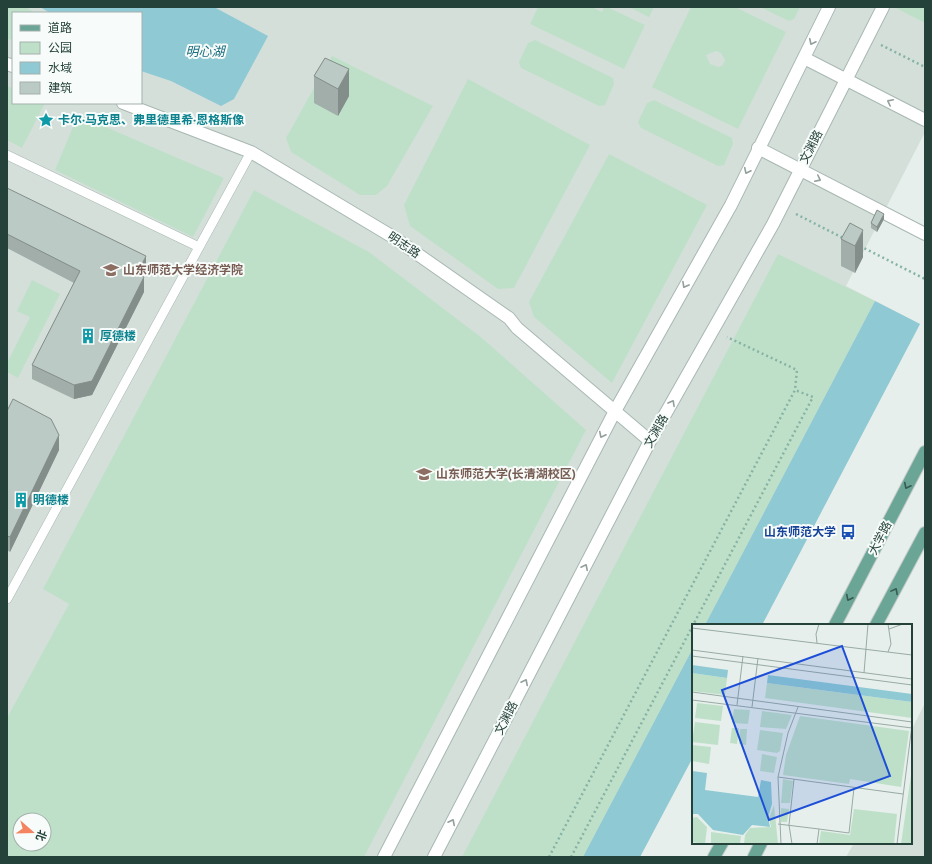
<svg xmlns="http://www.w3.org/2000/svg" width="932" height="864" font-family="'Varela Round','Noto Sans SC',sans-serif">
	<rect width="100%" height="100%" fill="#e6efeb"/>
	<!-- built -->
	<path fill="#d4dfda" fill-rule="evenodd" d="M7,7H925V132L846,286L920,324L762,625H693V757L640,857H7ZM13,13H141V103H13ZM20,820H44V844H20Z
		M925,703V857H846L854,843H911V731Z"/>
	<!-- green -->
	<path fill="#bfe0c8" fill-rule="evenodd" d="M7,7H26L35,13H13V40L7,39Z
		M538,7H592L602,12L604,7H607L645,25L624,69L530,24Z
		M629,7H654L649,17Z
		M691,7H735L786,32L738,129L652,87ZM716,51L721,53L725,60L723,65L719,67L710,64L706,55Z
		M760,7H800L794,19L789,21Z
		M894,7H925V23Z
		M535,40L613,78L614,84L605,105L599,106L521,68L519,62L528,43Z
		M332,56L433,106L387,186L376,195H360L291,152L286,138Z
		M468,79L590,145L514,288L498,289L410,226L404,205Z
		M7,86L13,88V103H45L22,148L7,140Z
		M654,100L732,138L733,144L724,165L718,166L641,128L638,122L647,103Z
		M78,115L224,178L193,237L55,170Z
		M609,154L707,205L612,383L534,317L529,302Z
		M254,190L369,252L482,338L586,430L364,857H7V718L69,604L43,589ZM20,820H44V844H20Z
		M778,254L875,301L705,625H693V648L583,857H462Z
		M32,280L60,294L18,378L7,372V363L30,317L17,311Z"/>
	<!-- water -->
	<path fill="#8ec9d4" d="M40,7H214L268,36L234,99L221,106L171,81L141,71V13H50Z
		M875,301L920,324L762,625H705Z
		M693,648V757L640,857H583Z"/>
	<g fill="none" stroke-linecap="round" stroke-linejoin="round">
		<defs>
			<path id="service" d="M7,155L199,247
				M7,599L251,152"/>
			<path id="minor" d="M804,58L925,120
				M7,64L13,66
				M123,103L251,152L393,237L509,318L517,328L650,441
				M758,148L925,234
				M384,857L615,411L731,205L829,7
				M434,857L650,441L773,224L883,7"/>
			<path id="primary" d="M835,625L925,452
				M876,625L925,533
				M714,857L722,843
				M754,857L761,843"/>
		</defs>
		<!-- service casing -->
		<use href="#service" stroke="#a8b8b2" stroke-width="10"/>
		<!-- minor casing -->
		<use href="#minor" stroke="#a8b8b2" stroke-width="14"/>
		<!-- primary casing -->
		<use href="#primary" stroke="#c2cac8" stroke-width="14"/>
		<!-- path -->
		<path stroke="#86b3a5" stroke-width="2.5" stroke-dasharray="2 3" stroke-linecap="butt" d="M881,45L925,67
			M796,214L845,239
			M860,246L925,279
			M549,857L795,390L797,370L727,337
			M571,857L813,397L795,390"/>
		<!-- service -->
		<use href="#service" stroke="#fff" stroke-width="9"/>
		<!-- minor -->
		<use href="#minor" stroke="#fff" stroke-width="12"/>
		<!-- primary -->
		<use href="#primary" stroke="#6aa596" stroke-width="12"/>
	</g>
	<!-- wall -->
	<path fill="#a1aea9" d="M325,58L349,96L338,116L314,103V76Z
		M7,188L146,270L143,277L144,292L92,395L74,399L32,379V365L74,283L7,248Z
		M884,219L877,232L871,228V223Z
		M850,223L863,257L855,273L841,266V239Z
		M7,411L59,450L10,552L7,550Z"/>
	<!-- shaded-wall -->
	<path fill="#838d89" d="M349,69V96L338,116V89Z
		M884,214V219L877,232V227Z
		M863,230V257L855,273V246Z
		M146,256V270L137,289V274Z
		M144,277V292L92,395L74,399V385Z
		M59,435V450L10,552V537Z"/>
	<!-- building -->
	<path fill="#bbcac4" stroke="#838d89" d="M325,58L349,69L338,89L314,76Z
		M7,188L146,256L137,274L144,277L92,381L74,385L32,365L80,271L7,234Z
		M877,210L884,214L877,227L871,223Z
		M850,223L863,230L855,246L841,239Z
		M13,399L51,419L59,435L10,537L7,536V411Z"/>
	<!-- one-way arrows -->
	<defs><path id="oneway-chevron" d="M-2-3.5L2.5 0L-2 3.5" fill="none" stroke-width="1.6" stroke-linecap="round" stroke-linejoin="round"/></defs>
	<g stroke="#92a09c">
		<use href="#oneway-chevron" transform="translate(812 42) rotate(116)"/>
		<use href="#oneway-chevron" transform="translate(890 102) rotate(-153)"/>
		<use href="#oneway-chevron" transform="translate(747 171) rotate(116)"/>
		<use href="#oneway-chevron" transform="translate(818 179) rotate(27)"/>
		<use href="#oneway-chevron" transform="translate(685 285) rotate(119)"/>
		<use href="#oneway-chevron" transform="translate(672 403) rotate(-61)"/>
		<use href="#oneway-chevron" transform="translate(602 435) rotate(117)"/>
		<use href="#oneway-chevron" transform="translate(585 567) rotate(-63)"/>
		<use href="#oneway-chevron" transform="translate(525 682) rotate(-63)"/>
		<use href="#oneway-chevron" transform="translate(452 822) rotate(-63)"/>
	</g>
	<g stroke="#365b51">
		<use href="#oneway-chevron" transform="translate(907 486) rotate(117)"/>
		<use href="#oneway-chevron" transform="translate(895 591) rotate(-62)"/>
		<use href="#oneway-chevron" transform="translate(849 598) rotate(117)"/>
	</g>
	<!-- icons -->
	<defs>
		<symbol id="sight-bare" viewBox="-9 -9 18 18"><path d="M0-6L1.8-2.2L6-1.7L2.9 1.2L3.7 5.4L0 3.3L-3.7 5.4L-2.9 1.2L-6-1.7L-1.8-2.2Z" fill="#0f9aa8" stroke="#f7fbf9" stroke-width="2.5" paint-order="stroke"/></symbol>
		<symbol id="university-bare" viewBox="-9 -9 18 18"><path d="M0-5L7-2L0 1L-7-2ZM-4 1L0 2.5L4 1V4Q0 6-4 4Z" fill="#8d6e63" stroke="#f7fbf9" stroke-width="2.5" paint-order="stroke"/></symbol>
		<symbol id="building-bare" viewBox="-9 -9 18 18"><path d="M-4-6H4V6H1V3H-1V6H-4ZM-2.5-4.3h1.7v1.8h-1.7ZM.8-4.3h1.7v1.8H.8ZM-2.5-1h1.7V.8h-1.7ZM.8-1h1.7V.8H.8Z" fill="#0f9aa8" stroke="#f7fbf9" stroke-width="2.5" paint-order="stroke"/></symbol>
		<symbol id="bus-bare" viewBox="-9 -9 18 18"><path d="M-5-6H5V4H4V6H2V4H-2V6H-4V4H-5ZM-3.5-4V0h7V-4ZM-3.5 1.2v1.5H-2V1.2ZM2 1.2v1.5H3.5V1.2Z" fill="#1a4fb4" stroke="#f7fbf9" stroke-width="2.5" paint-order="stroke"/></symbol>
	</defs>
	<g fill-rule="evenodd">
		<use href="#sight-bare" x="35" y="109" width="22" height="22"/>
		<use href="#university-bare" x="100" y="259" width="22" height="22"/>
		<use href="#building-bare" x="77" y="325" width="22" height="22"/>
		<use href="#university-bare" x="413" y="463" width="22" height="22"/>
		<use href="#building-bare" x="10" y="489" width="22" height="22"/>
		<use href="#bus-bare" x="837" y="521" width="22" height="22"/>
	</g>
	<g text-anchor="middle" stroke-width="4" stroke-linejoin="round" paint-order="stroke">
		<!-- culture labels -->
		<g font-size="12" font-weight="bold" fill="#0d838f" stroke="#f7fbf9" text-anchor="start">
			<text x="58" y="124">卡尔·马克思、弗里德里希·恩格斯像</text>
			<text x="100" y="340">厚德楼</text>
			<text x="33" y="504">明德楼</text>
		</g>
		<!-- street labels -->
		<g font-size="12" fill="#24423a" stroke="#f7fbf9">
			<text transform="translate(811 147) rotate(-63)" y="4">文渊路</text>
			<text transform="translate(404 245) rotate(34)" y="4">明志路</text>
			<text transform="translate(656 431) rotate(-61)" y="4">文渊路</text>
			<text transform="translate(880 538) rotate(-63)" y="4">大学路</text>
			<text transform="translate(506 718) rotate(-63)" y="4">文渊路</text>
		</g>
		<!-- education labels -->
		<g font-size="12" font-weight="bold" fill="#785e54" stroke="#f7fbf9" text-anchor="start">
			<text x="123" y="274">山东师范大学经济学院</text>
			<text x="436" y="478">山东师范大学(长清湖校区)</text>
		</g>
		<!-- transit labels -->
		<g font-size="12" font-weight="bold" fill="#164399" stroke="#f7fbf9" text-anchor="end">
			<text x="836" y="536">山东师范大学</text>
		</g>
		<!-- water labels -->
		<g font-size="13" font-style="italic" fill="#1c6f80" stroke="#f7fbf9">
			<text x="205" y="56">明心湖</text>
		</g>
	</g>
	<!-- overview -->
	<g transform="translate(692 624)">
		<rect width="220" height="220" fill="#e6efeb"/>
		<path d="M0,49L35,54L33,71L0,67ZM75,59L220,78V94L73,74ZM5,79L31,82L29,97L3,94ZM42,85L58,86L56,100L40,99ZM70,87L100,91L94,105L68,103ZM108,92L217,107L209,163L158,155L157,160L91,151L94,131ZM3,98L28,101L26,121L0,118ZM40,104H47L45,120L38,119ZM48,105H55L54,121L47,120ZM68,106L91,109L88,127L85,129L65,126ZM0,121L19,123L17,140L0,137ZM70,130L85,133L82,149L68,147ZM219,152L220,220H209L218,158ZM91,155L101,157L98,179H89ZM82,181L86,220H52L53,211L58,204L79,203L77,194ZM89,184L97,185L95,198H89ZM162,185L205,190L202,220H127L129,207L158,211ZM5,193L15,203L13,220L0,218V194ZM19,208L49,212L48,220L19,219Z" fill="#bfe0c8"/>
		<path d="M0,41L36,46L35,54L0,49ZM76,51L220,70V78L75,59ZM0,147L15,149L13,166L66,173L69,156L79,158L80,180L76,193L78,203L60,201L51,211L21,206L6,190H0Z" fill="#8ec9d4"/>
		<path fill="none" stroke="#98aaa4" stroke-width="1" d="M0,4L220,31M197,5L211,0M125,19L124,10L127,0M0,26L220,55M196,28L199,20L196,0M0,32L220,61M172,49L176,0M0,68L220,98M0,76L220,104M45,81L51,32M60,83L66,34M86,153L211,170M86,200L127,205L125,220M127,205L157,209L162,164M89,220L86,153L96,109L106,83M100,220L97,201L102,155M205,220L220,101"/>
		<path fill="#1d4ed8" fill-opacity="0.15" stroke="#1d4ed8" stroke-width="2" d="M150,22L198,152L77,196L30,66Z"/>
		<rect width="220" height="220" fill="none" stroke="#24423a" stroke-width="2"/>
	</g>
	<!-- border -->
	<rect width="932" height="864" fill="none" stroke="#24423a" stroke-width="16"/>
	<!-- legend -->
	<rect x="12" y="12" width="130" height="92" fill="#f7fbf9" stroke="#a3b1ad"/>
	<rect x="20" y="25" width="20" height="6" fill="#6aa596" stroke="#a3b1ad"/>
	<text x="48" y="32" font-size="12" fill="#24423a">道路</text>
	<rect x="20" y="42" width="20" height="12" fill="#bfe0c8" stroke="#a3b1ad"/>
	<text x="48" y="52" font-size="12" fill="#24423a">公园</text>
	<rect x="20" y="62" width="20" height="12" fill="#8ec9d4" stroke="#a3b1ad"/>
	<text x="48" y="72" font-size="12" fill="#24423a">水域</text>
	<rect x="20" y="82" width="20" height="12" fill="#bbcac4" stroke="#a3b1ad"/>
	<text x="48" y="92" font-size="12" fill="#24423a">建筑</text>
	<!-- north arrow -->
	<g transform="translate(32 832) rotate(110)"><circle r="19" fill="#f7fbf9" stroke="#a3b1ad"/>
	<path d="M0-3L7 15L0 10L-7 15Z" fill="#f4845f"/>
	<text y="-6" font-size="11" font-weight="bold" text-anchor="middle" fill="#24423a">北</text>
	</g>
</svg>
